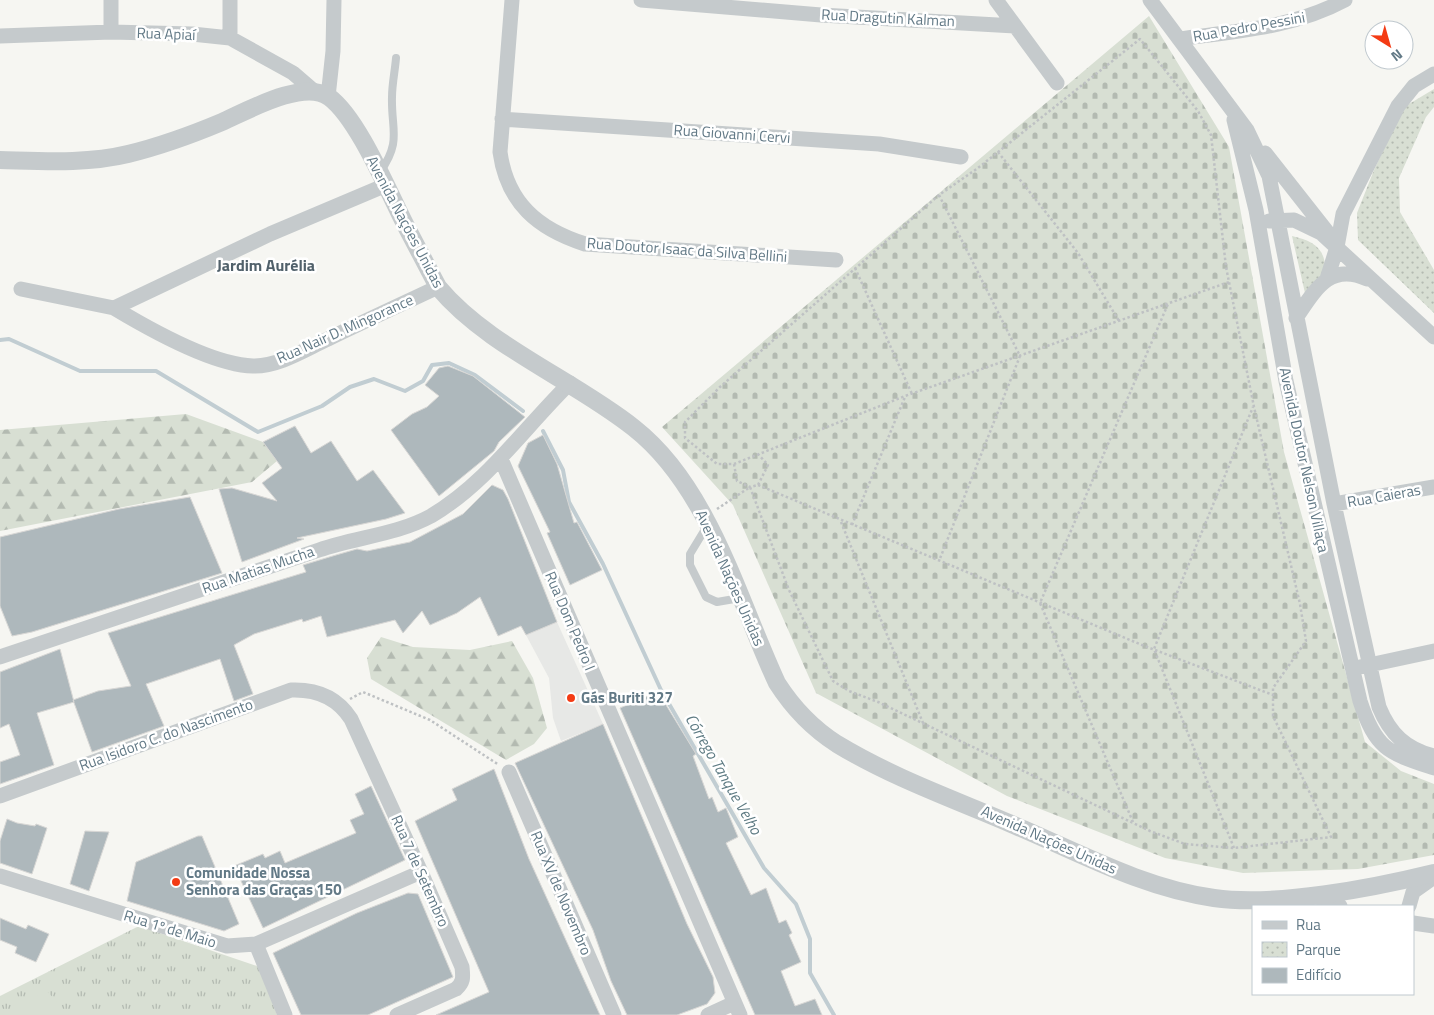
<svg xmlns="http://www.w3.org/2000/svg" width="1434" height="1015" font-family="'Titillium Web',sans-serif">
	<defs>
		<pattern id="grass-tufts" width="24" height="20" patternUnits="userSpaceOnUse" patternTransform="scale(1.25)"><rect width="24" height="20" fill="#d8dfd3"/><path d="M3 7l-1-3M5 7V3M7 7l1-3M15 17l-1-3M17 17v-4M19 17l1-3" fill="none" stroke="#b3bab1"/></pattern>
		<pattern id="forest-firs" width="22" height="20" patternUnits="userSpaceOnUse" patternTransform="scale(1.25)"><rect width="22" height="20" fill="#d8dfd3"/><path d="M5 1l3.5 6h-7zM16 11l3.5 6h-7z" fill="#b3bab1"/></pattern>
		<pattern id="cemetery-stones" width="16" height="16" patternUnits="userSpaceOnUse" patternTransform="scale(1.25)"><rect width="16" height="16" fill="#d8dfd3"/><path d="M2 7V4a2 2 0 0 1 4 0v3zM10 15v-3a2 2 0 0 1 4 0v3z" fill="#b3bab1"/></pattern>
		<pattern id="park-dots" width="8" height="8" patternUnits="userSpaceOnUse" patternTransform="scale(1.25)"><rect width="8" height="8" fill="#d8dfd3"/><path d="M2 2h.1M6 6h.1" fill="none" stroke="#b3bab1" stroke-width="1.8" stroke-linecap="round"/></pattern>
	</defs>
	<rect width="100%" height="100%" fill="#f6f6f2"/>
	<!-- built -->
	<path fill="#e7e8e6" d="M557,622L603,724L561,741L553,718L549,678L526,635Z"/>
	<!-- grass -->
	<path fill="url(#grass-tufts)" d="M139,926L260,967L277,1015H0V996Z"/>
	<!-- forest -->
	<path fill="url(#forest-firs)" d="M186,414L263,442L277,461L252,482L0,531V430Z
		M381,637L413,647L470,650L512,641L533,678L547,728L534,744L506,760L371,679L367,658Z"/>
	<!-- cemetery -->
	<path fill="url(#cemetery-stones)" d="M1149,16L1229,147L1284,452L1365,742L1401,771L1434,784V855L1358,869L1243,873L1165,858L1007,796L816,693L733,505L662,427Z"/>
	<!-- park -->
	<path fill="url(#park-dots)" d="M1434,89V107L1426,117L1399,178L1400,212L1434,270V313L1358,240L1357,213L1374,170L1404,107Z
		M1292,236C1314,241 1327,249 1325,274L1305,293Z"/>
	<!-- pitch -->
	<path fill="#d8dfd3" d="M45,989L69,1015H27L22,1009Z"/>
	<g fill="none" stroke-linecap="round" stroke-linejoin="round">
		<!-- stream -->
		<path stroke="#c1cdd2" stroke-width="4" d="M0,340L9,339L80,371H156L258,432L322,406L350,387L374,379L405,391L423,381L432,365L449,363L475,375L523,411
			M543,431L563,470L569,502L603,564L661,690L764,868L796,904L810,939V973L834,1015"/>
	</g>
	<!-- building -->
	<path fill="#aeb8bc" stroke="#d8d7d5" d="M448,366L473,376L525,417L499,442L494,451L439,496L391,430L412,414L427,407L439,396L425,385L439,368Z
		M295,426L311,453L331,441L357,481L373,470L405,513L386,519L297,538L304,539L242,562L219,489L232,488L277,501L262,483L282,468L263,442Z
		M543,435L557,464L574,523L577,522L602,570L570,585L547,533L550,532L518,466L528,443Z
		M492,485L503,490L508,499L557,622L526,635L521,626L498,636L480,597L457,613L430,625L422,611L403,633L395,620L327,637L321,616L303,622L302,619L254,634L234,645L253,694L234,701L220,659L146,684L164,726L92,752L73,700L98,691L131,686L108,633L306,572L303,565L336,555L357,549L367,551L410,542L463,514Z
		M190,497L222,573L32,632L12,636L0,606V537L119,509Z
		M60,649L74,702L37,713L54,765L0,784V762L20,755L9,724L0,728V672Z
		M653,694L657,703L663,700L696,754L693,756L709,799L712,797L718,812L726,808L738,837L726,843L751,895L766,888L779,923L786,920L792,933L789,935L801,962L781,971L795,1006L815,999L822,1015H755L620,708Z
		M603,724L687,924L713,977L715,993L707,1004L677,1015H627L611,981L593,930L515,763Z
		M494,769L529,859L600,1015H436L489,992L415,821L457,800L452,789Z
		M371,786L405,860L263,928L234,866L263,854L265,858L280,851L285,863L356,833L350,820L364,814L355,794Z
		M7,819L17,823L35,826L36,824L47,828L32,874L0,863V841Z
		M85,831L109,832L89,891L70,884Z
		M198,836H202L239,924L224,931L127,901L136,862Z
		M408,893L418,894L453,977L368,1015H301L273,953L357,913Z
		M0,918L26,929L28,925L49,934L36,962L15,953L17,947L0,940Z"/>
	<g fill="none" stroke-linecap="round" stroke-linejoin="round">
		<!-- path -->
		<path stroke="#bec1c3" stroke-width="2.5" stroke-dasharray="2.5 2.5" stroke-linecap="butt" d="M998,152L1078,253L1119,321
			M939,195L1020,356L939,561
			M855,268L912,394
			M734,464L737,481L750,487L758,485L768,465L758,454
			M758,485L1142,645L1273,695
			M717,509L750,487L789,590L833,681L849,691L878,702L1150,831L1185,844L1234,848L1331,837L1273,716V688L1306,641L1300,604L1254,407L1226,267L1211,135L1198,111L1140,39L978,168L939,195L720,387L685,422V438L717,464H734L905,396L1229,282
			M841,522L923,723
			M852,525L905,397
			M350,699L363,692L430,720L499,765
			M1133,822L1040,603L1168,304
			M1234,848L1154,649L1253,407"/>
		<!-- service -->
		<path stroke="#c5cacc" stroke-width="8" d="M380,172C402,141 391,130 392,97C392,84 395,71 396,58
			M707,526L690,554V565L706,597L717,602L740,598"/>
		<!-- minor -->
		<path stroke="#c5cacc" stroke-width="15" d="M230,0V38
			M512,0L500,152C507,203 538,229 585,244L836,260
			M641,0L821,15L1015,26
			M996,0L1057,83
			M1150,0L1247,130L1269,176L1334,504L1379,707C1390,734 1406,749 1434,756
			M111,32V0
			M0,36L111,32L192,34L230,38L293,73L315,92
			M1179,39C1236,31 1293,28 1345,0
			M328,97L333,51L334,0
			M502,119L879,144L961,157
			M1234,120L1256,210L1286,381L1360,701C1376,750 1389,753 1434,768
			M1265,153L1328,233
			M1269,221L1294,220L1321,233L1434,337
			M1327,279L1337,247L1343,214L1398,106L1414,86L1434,74
			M21,289L114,308L270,234L386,185
			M114,308C149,329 212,365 253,366C278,367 306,349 328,339C365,321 402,304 438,287
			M1296,318C1315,290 1330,262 1367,279
			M501,459L740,1015
			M1334,504L1434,487
			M0,657C106,621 213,586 319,550C356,537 396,535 431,516C487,483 524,428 570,383
			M1360,667L1434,651
			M509,772L614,1015
			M0,796L291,690C316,689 337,697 351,719L421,872L462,967C463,977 464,982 456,989L397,1015
			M0,876L227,946L256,944L421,872
			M1312,895L1340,906
			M1409,906L1413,892L1434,877
			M1413,923L1434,926
			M256,944L285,1015
			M708,1015L734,1003"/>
		<!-- tertiary -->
		<path stroke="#c5cacc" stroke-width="18" d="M0,160C42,161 87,164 128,154C161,146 191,135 222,122C247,111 303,79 329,97C359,119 390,196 408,230C418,249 428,268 438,287C487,346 574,380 634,428C709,487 738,599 777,683C793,708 812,728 837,744C893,778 956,800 1016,826C1080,853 1143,888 1214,898C1275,907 1373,888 1434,873"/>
	</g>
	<!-- markers -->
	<g fill="#f43b14" stroke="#fff" stroke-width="2">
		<circle cx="571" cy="698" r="5"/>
		<circle cx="176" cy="882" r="5"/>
	</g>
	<g text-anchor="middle" stroke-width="5" stroke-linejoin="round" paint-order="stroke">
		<!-- street labels -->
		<g font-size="15" fill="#627986" stroke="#fff">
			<text transform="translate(888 18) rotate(3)" y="5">Rua Dragutin Kalman</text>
			<text transform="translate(1249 27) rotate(-10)" y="5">Rua Pedro Pessini</text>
			<text transform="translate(166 34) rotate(2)" y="5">Rua Apiaí</text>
			<text transform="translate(732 134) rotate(4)" y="5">Rua Giovanni Cervi</text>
			<text transform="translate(405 222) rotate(62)" y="5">Avenida Nações Unidas</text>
			<text transform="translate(687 250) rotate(4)" y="5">Rua Doutor Isaac da Silva Bellini</text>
			<text transform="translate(345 329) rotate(-24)" y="5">Rua Nair D. Mingorance</text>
			<text transform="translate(1304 460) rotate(78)" y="5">Avenida Doutor Nelson Villaça</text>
			<text transform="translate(1384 496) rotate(-10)" y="5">Rua Caieras</text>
			<text transform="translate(258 570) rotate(-19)" y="5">Rua Matias Mucha</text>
			<text transform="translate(730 578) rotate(66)" y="5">Avenida Nações Unidas</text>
			<text transform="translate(570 621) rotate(67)" y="5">Rua Dom Pedro I</text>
			<text transform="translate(166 735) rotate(-20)" y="5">Rua Isidoro C. do Nascimento</text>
			<text transform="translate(1049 840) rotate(24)" y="5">Avenida Nações Unidas</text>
			<text transform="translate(420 871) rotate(66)" y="5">Rua 7 de Setembro</text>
			<text transform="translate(561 893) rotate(67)" y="5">Rua XV de Novembro</text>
			<text transform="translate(170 929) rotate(17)" y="5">Rua 1º de Maio</text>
		</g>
		<!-- poi labels -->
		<g font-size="15" font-weight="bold" fill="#627986" stroke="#fff" text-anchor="start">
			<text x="581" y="703">Gás Buriti 327</text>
			<text x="186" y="878">Comunidade Nossa<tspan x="186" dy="17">Senhora das Graças 150</tspan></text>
		</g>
		<!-- neighbourhood labels -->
		<g font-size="16" font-weight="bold" fill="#51616b" stroke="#fff">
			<text x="266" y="271">Jardim Aurélia</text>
		</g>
		<!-- water labels -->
		<g font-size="16" font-style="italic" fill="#5e7b83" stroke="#fff">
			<text transform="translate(724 774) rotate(60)" y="6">Córrego Tanque Velho</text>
		</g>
	</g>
	<!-- legend -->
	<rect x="1252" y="905" width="162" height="90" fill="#ffffff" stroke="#c0c9cf"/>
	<rect x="1262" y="921" width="25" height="8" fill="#c5cacc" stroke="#c0c9cf"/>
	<text x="1296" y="930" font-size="15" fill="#627986">Rua</text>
	<rect x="1262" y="942" width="25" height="15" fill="url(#park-dots)" stroke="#c0c9cf"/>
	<text x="1296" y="955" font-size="15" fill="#627986">Parque</text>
	<rect x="1262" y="968" width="25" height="15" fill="#aeb8bc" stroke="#c0c9cf"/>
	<text x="1296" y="980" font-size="15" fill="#627986">Edifício</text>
	<!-- north arrow -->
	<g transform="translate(1389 45) rotate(143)"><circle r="24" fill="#ffffff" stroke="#c0c9cf"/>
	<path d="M0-4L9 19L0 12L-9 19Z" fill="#f43b14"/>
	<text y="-8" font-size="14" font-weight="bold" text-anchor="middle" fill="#627986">N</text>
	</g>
</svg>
